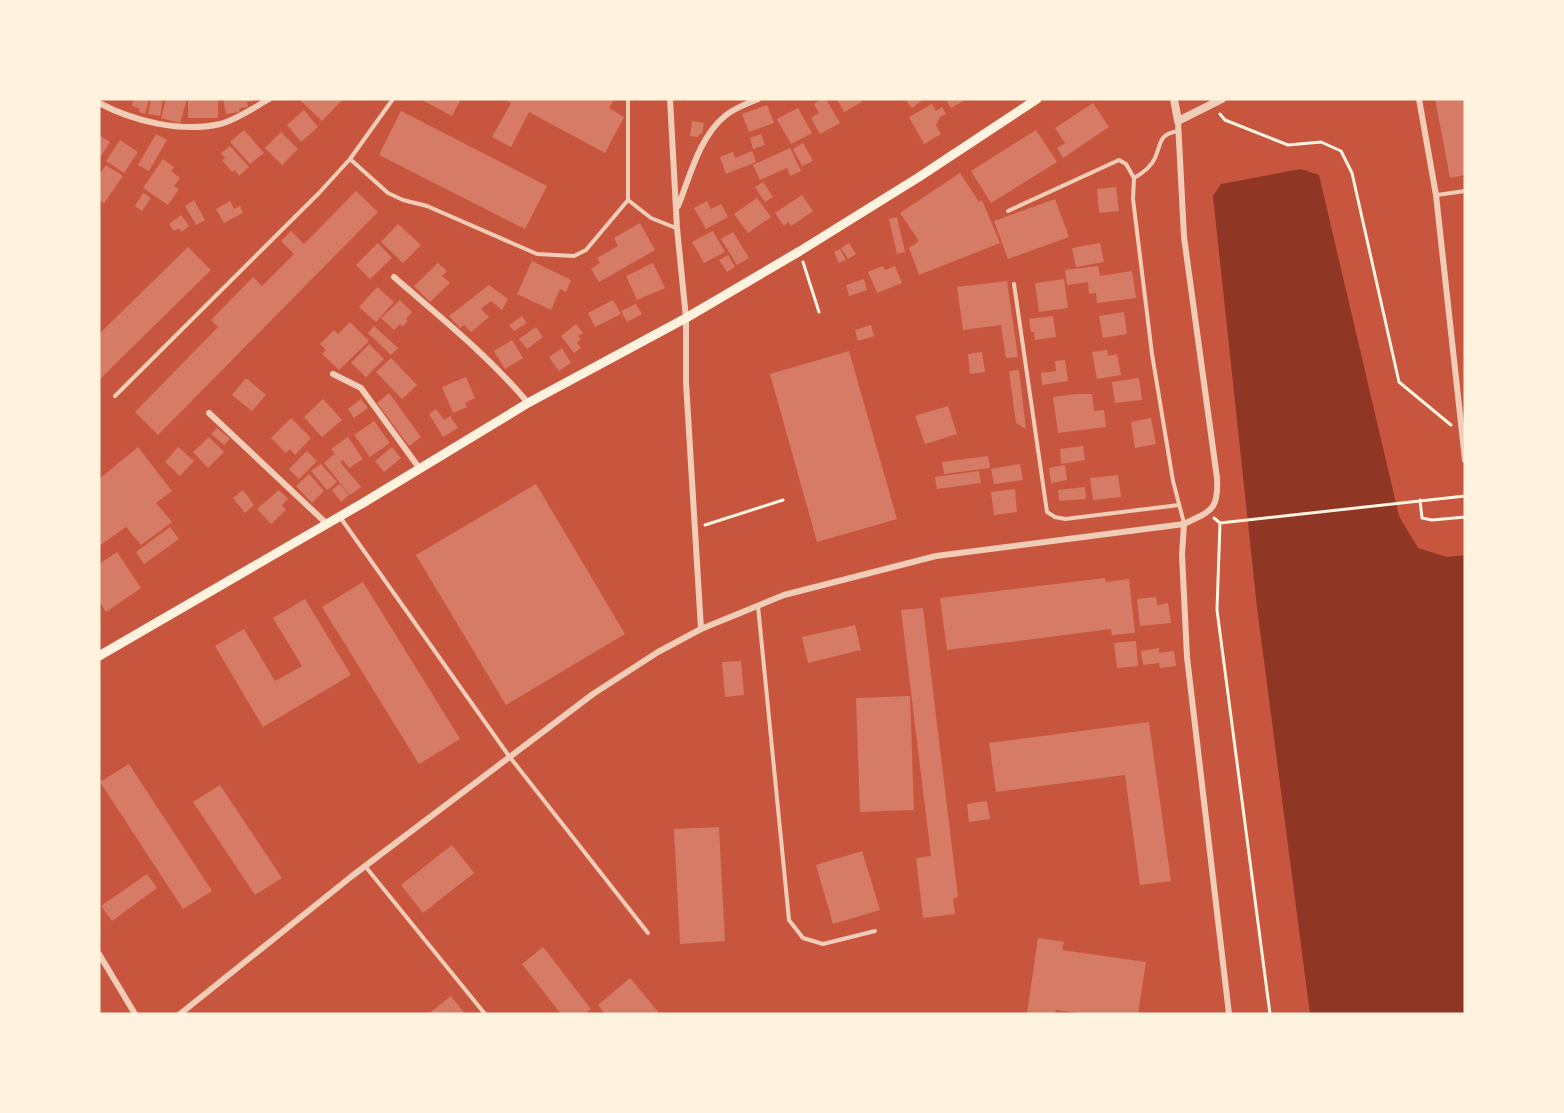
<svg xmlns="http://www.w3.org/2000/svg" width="1564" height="1113" font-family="Commissioner,sans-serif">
	<rect width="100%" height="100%" fill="#c8553d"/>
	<!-- water -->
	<path fill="#8f3625" d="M1301,169L1319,175L1399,516L1418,548L1447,557L1465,555V1014H1310L1257,607L1213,196L1221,184Z"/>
	<!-- building -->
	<path fill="#d67c66" d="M134,99H149L145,114L139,112L140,109L132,106Z
		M151,99H163L160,116L148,114Z
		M166,99H187L180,123L161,118Z
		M188,99H218V118H188Z
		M223,99H253V101L247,102L248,107L239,108L240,112L226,114Z
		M299,99H343L322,121Z
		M420,99H461L452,116Z
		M504,99H614L609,108L624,117L605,153L529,112L511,147L492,137L511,103Z
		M821,99H826L840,123L820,134L811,118L819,113L814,104Z
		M837,99H860L862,102L844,112Z
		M905,99H924L912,108Z
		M946,99H967L951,108Z
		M1435,99H1465V175L1450,178Z
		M1093,103L1109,127L1063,158L1057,148L1065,143L1055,128Z
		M932,104L936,111L942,107L946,114L940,117L936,125L941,134L924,144L909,117Z
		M767,105L774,123L749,132L742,114Z
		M798,108L812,133L791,144L777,119Z
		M304,110L318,127L301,142L287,125Z
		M401,111L547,186L525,229L379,155Z
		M692,121L704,123L702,134H699L698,137L690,136Z
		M244,130L264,153L250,164L230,142Z
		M1036,130L1057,162L991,203L971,171Z
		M281,132L298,149L282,165L265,148Z
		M156,134L167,140L149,171L138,165Z
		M761,134L765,145L753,149L750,138Z
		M99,135L110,142L99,159Z
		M120,140L138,152L124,173L106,161Z
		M803,143L813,161L802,166L793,149Z
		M230,146L249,167L239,176L235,170L232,172L222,160L225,158L221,153Z
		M790,148L801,171L790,176L787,168L760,180L753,165Z
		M752,151L756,162L726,174L720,157L733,152L735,158Z
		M163,159L174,167L171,171L180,178L174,186L179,189L168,205L143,188Z
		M106,165L123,176L104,203L99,200V175Z
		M960,173L979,202L982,200L1000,243L919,275L909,248L919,241L900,213Z
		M763,182L773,197L765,202L755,187Z
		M1116,187L1119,211L1099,213L1097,189Z
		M356,191L378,212L158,435L135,412L218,327L211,320L253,277L262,286L294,254L281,241L291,231L304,244Z
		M143,193L151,198L142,211L135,206Z
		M802,195L813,211L791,226L788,222L784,226L775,213Z
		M757,198L771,217L748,233L734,214Z
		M1055,199L1069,237L1008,259L994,221Z
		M194,200L205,220L196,225L185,206Z
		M230,201L234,209L240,206L243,213L224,223L216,209Z
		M707,201L711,209L721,204L728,217L706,229L694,208Z
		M181,215L189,226L181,232L179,228L174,231L169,224Z
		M897,217L905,252L897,254L889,219Z
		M640,223L655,250L599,282L591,269L600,263L597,258L618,246L614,238Z
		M398,224L421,245L403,263L381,242Z
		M713,231L725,252L704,263L692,242Z
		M733,232L749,258L737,265L721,239Z
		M378,243L392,258L370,279L356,265Z
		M849,243L856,254L848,259L841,248Z
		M1100,243L1104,262L1076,267L1072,248Z
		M188,247L211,270L99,380V334Z
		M840,249L846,260L839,263L834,252Z
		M728,255L735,267L727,272L719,260Z
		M532,261L571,280L566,292L560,289L551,310L517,294Z
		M438,263L447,271L442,276L450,283L430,302L414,286Z
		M653,263L665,288L637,300L626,276Z
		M883,266L885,270L895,266L902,283L877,293L868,272Z
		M1098,266L1100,276L1132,271L1136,298L1097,303L1096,293L1089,294L1088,282L1067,285L1065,270Z
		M864,279L867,290L849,296L846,285Z
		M1064,279L1068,308L1039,312L1035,283Z
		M1007,281L1018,357L1006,358L1001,325L963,330L957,287Z
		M489,285L508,299L502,310L491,301L481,309L489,317L471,332L464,325L460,328L449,316Z
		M377,287L394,302L376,322L359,307Z
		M400,300L412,312L406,319L408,321L402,327L400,324L394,330L381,318Z
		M613,300L621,314L595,327L588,313Z
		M636,304L642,314L627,322L621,311Z
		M1124,312L1127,334L1103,338L1099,316Z
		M522,316L527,323L514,331L509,325Z
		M1053,316L1056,337L1035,340L1034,332H1031L1029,319Z
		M350,322L369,341L339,370L322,354L326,350L320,344L334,330L338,334Z
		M576,324L583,333L578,336L581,339L577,343L581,348L574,353L561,336Z
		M871,325L874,336L858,341L855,330Z
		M374,326L398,348L391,355L368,333Z
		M536,327L543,337L527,349L519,339Z
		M512,340L523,358L505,369L494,351Z
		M369,344L384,359L366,377L351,363Z
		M562,348L571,363L559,371L549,357Z
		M1107,350L1108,356L1117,354L1121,375L1097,379L1092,352Z
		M849,351L897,519L817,542L770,374Z
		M982,352L985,372L970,374L968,354Z
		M391,358L417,385L402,399L376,372Z
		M1065,360L1068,381L1042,385L1041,373L1056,371L1055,361Z
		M1019,370L1026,429L1016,423L1009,371Z
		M466,377L475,398L465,403L467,407L453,413L442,387Z
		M246,378L266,395L252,411L232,395Z
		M1139,378L1142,400L1115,403L1112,382Z
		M389,393L421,437L409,446L377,403Z
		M1077,394H1092L1094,411L1104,410L1106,427L1058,433L1053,397Z
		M323,399L342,420L322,437L304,417Z
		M361,399L368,408L354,418L348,409Z
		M948,406L957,434L925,444L915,416Z
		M436,409L444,420L450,416L458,428L443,437L429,414Z
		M291,418L311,438L295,455L290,449L286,453L271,438Z
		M1151,418L1156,444L1135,448L1131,422Z
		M374,421L390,443L370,457L354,435Z
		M217,428L230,439L224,445L211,434Z
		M209,437L224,452L208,468L193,452Z
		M348,437L363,459L349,468L343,460L340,462L361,487L350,495L324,463L334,454L339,460L331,449Z
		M1083,446L1085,460L1061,464L1060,449Z
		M138,447L172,491L156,503L172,522L141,545L126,527L99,546V479Z
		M178,447L194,461L180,476L165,462Z
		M392,447L401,458L384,472L375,461Z
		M307,451L317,461L299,479L289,469Z
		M988,456L990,468L944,474L942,462Z
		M321,464L337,482L327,490L311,471Z
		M1020,464L1023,480L994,484L991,469Z
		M1065,465L1067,480L1051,483L1049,468Z
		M979,471L981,483L937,489L935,477Z
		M309,474L324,491L312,503L296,486Z
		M1118,475L1121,497L1093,500L1090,478Z
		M340,484L349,495L341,502L332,490Z
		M536,484L625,634L506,705L416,555Z
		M1085,487L1086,499L1059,501L1058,490Z
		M1015,489L1017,512L994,515L991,492Z
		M243,490L254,505L245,513L233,498Z
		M279,490L288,499L282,505L286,510L271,524L257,509Z
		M170,527L179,539L144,564L136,552Z
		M117,552L141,588L106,612L99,601V564Z
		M1105,578L1106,582L1129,579L1135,633L1112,635L1111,629L947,650L940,598Z
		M363,582L460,739L419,764L322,607Z
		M1156,597L1157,605L1168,603L1171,623L1140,626L1137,599Z
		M305,599L351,675L263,727L215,646L244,629L275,681L302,666L273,618Z
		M923,608L958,897L953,898L955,914L923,918L916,858L931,856L901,610Z
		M855,625L861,650L808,663L802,637Z
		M1136,641L1138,666L1117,668L1114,643Z
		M1159,648V653L1174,651L1176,666L1160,668L1159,663L1143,665L1141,651Z
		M741,661L744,695L725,697L722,662Z
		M910,696L914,810L860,812L856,698Z
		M1149,722L1171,881L1140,885L1125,775L996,792L989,743Z
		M129,764L212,891L183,909L100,782Z
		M220,785L282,878L255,895L193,802Z
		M987,801L990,819L969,822L967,804Z
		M719,827L725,941L680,944L674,829Z
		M452,845L474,873L423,913L401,885Z
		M862,851L880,910L833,924L816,865Z
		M147,874L157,888L112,921L101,906Z
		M1038,938L1064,942L1062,950L1146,962L1138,1014H1087L1056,1010L1055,1014L1027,1013Z
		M543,947L591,1009L584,1014H561L522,964Z
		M630,978L660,1014H605L598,1005Z
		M451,996L465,1014H428Z"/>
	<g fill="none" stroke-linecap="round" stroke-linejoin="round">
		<!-- path -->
		<path stroke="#fff3e0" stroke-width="3" d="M1220,114L1225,120L1288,145L1321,142L1341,151L1352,173L1399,382L1451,425
			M803,262L819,312
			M1420,500L1422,518L1432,520L1465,517
			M1214,518L1220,523L1465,496
			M1220,523L1217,610L1270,1014
			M705,525L783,500"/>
		<!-- service -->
		<path stroke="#f1ccb7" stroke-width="4" d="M628,99V200
			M1178,131C1158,135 1162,142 1155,158C1151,167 1143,173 1134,178L1133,199L1152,354L1173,481L1184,523
			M350,159L393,99
			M1437,195L1465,191
			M1008,211L1119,160L1126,164L1134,178
			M1014,284L1047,512L1055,517L1065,519L1179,505
			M115,396L319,193L350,159L388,193L403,200L427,206L537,254L574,256L586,250L628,200L651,218L676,228
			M340,517L509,756L648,933
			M758,606L789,920L803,938L823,944L875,931
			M365,866L485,1014"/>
		<!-- minor -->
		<path stroke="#f1ccb7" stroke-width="6" d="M670,99L677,228L686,318V382L701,629
			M1419,99L1436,195L1465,460
			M99,103C133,121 181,133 220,124C236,120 255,107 269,99
			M678,206C690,177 699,137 725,116C734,108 747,104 758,99
			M394,277C440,317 489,356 528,403
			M333,374L361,388L420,469
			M209,413L327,524
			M1184,524L1182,555L1187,657L1229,1014
			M99,954L135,1014
			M180,1014L352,876L593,694L658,652L701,629L784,595L936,556L1184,524C1210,511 1219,511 1217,478L1184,237L1178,121"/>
		<!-- tertiary -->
		<path stroke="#f1ccb7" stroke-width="8" d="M1174,99L1178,121L1222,99"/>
		<!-- secondary -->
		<path stroke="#fff3e0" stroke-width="9" d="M99,656L363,503L528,403L686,318L800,251L919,177L1037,99"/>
	</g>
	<!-- border -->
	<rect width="1564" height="1113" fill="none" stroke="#fff3e0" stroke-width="201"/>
</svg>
